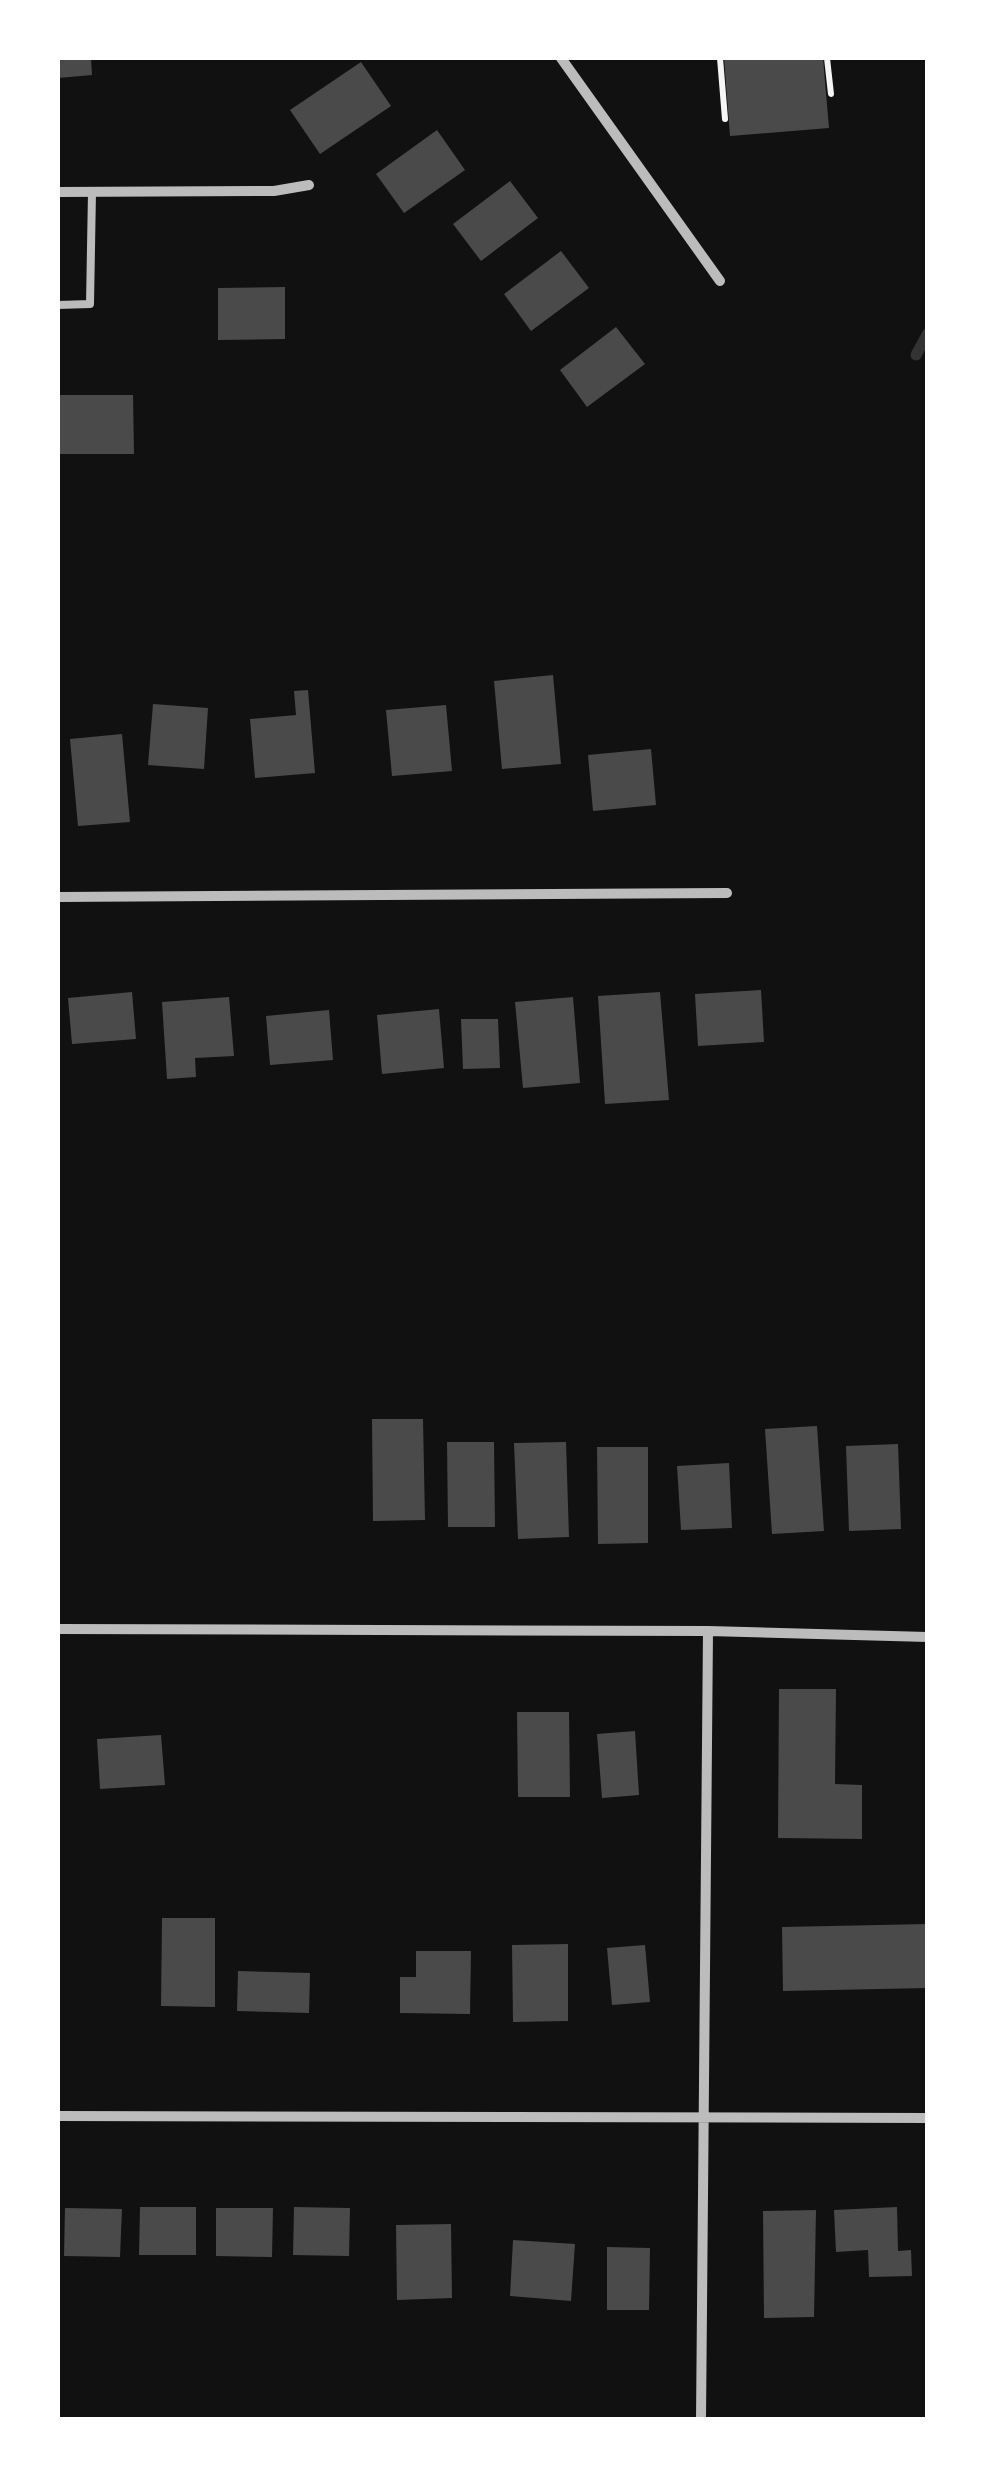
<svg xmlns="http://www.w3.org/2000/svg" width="985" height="2477" font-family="Jost,sans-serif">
	<rect width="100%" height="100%" fill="#111"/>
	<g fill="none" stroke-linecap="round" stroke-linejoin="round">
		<!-- stream -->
		<path stroke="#333" stroke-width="11" d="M916,355L928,333"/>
	</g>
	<!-- building -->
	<path fill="#4a4a4a" d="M58,58H91L92,75L58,78Z
		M724,58H823L829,128L730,136Z
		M361,62L391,106L320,154L290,110Z
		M437,130L465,170L404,213L376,174Z
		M510,181L538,218L481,261L453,224Z
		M561,251L589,288L531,331L504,294Z
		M285,287V339L218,340V288Z
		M616,327L645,364L587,407L560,370Z
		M58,395H133L134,454H58Z
		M553,675L561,764L502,769L494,681Z
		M308,690L315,773L255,778L250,719L296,715L294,691Z
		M153,704L208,708L204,769L148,765Z
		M446,705L452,771L392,776L386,710Z
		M122,734L130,822L78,826L70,739Z
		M651,749L656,805L593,811L588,755Z
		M761,990L764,1042L698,1046L695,994Z
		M132,992L136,1039L72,1044L68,998Z
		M660,992L669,1100L605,1104L598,996Z
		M229,997L234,1056L195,1058L196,1077L167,1079L162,1002Z
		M573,997L580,1083L523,1088L515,1002Z
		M439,1009L444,1068L382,1074L377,1015Z
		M329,1010L333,1060L270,1065L266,1016Z
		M461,1019H498L500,1068L463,1069Z
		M372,1419H423L425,1520L373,1521Z
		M817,1426L824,1531L772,1534L765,1429Z
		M447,1442H494L495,1527H448Z
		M566,1442L569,1537L518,1539L514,1443Z
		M898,1444L901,1529L849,1531L846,1446Z
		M597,1447H648V1543L598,1544Z
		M729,1463L732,1528L681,1530L677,1466Z
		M779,1689H836L835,1784L862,1785V1839L778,1838Z
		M517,1712H569L570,1797H518Z
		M635,1731L639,1795L602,1798L597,1734Z
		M161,1735L165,1785L100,1789L97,1739Z
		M162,1918H215V2007L161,2006Z
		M928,1924V1988L783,1991L782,1927Z
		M568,1944V2021L513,2022L512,1945Z
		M645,1945L650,2002L612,2005L607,1948Z
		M416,1951H471L470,2014L400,2013V1977H416Z
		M238,1971L310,1973L309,2013L237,2011Z
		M140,2207H196V2255H139Z
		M294,2207L350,2208L349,2256L293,2255Z
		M897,2207L898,2251L911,2250L912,2276L869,2277L868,2250L836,2252L834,2210Z
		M65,2208L122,2209L120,2257L64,2256Z
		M216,2208H273L272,2257L216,2256Z
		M816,2210L814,2317L764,2318L763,2211Z
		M451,2224L452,2298L397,2300L396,2225Z
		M513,2240L575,2244L571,2301L510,2296Z
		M607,2247L650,2248L649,2310H607Z"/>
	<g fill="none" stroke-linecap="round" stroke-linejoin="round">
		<!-- path -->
		<path stroke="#f5f5f5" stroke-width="6" d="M720,58L725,119
			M827,58L831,94"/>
		<!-- service -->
		<path stroke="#bcbcbc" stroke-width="8" d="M58,305L90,304L92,192"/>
		<!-- minor -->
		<path stroke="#bcbcbc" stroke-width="10" d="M561,58L720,281
			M58,192L274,191L309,185
			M58,897L727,893
			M58,1629L708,1631L928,1637
			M58,2116L928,2118
			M701,2420L708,1631"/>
	</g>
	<!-- border -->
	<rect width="985" height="2477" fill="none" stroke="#ffffff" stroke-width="120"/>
</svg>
